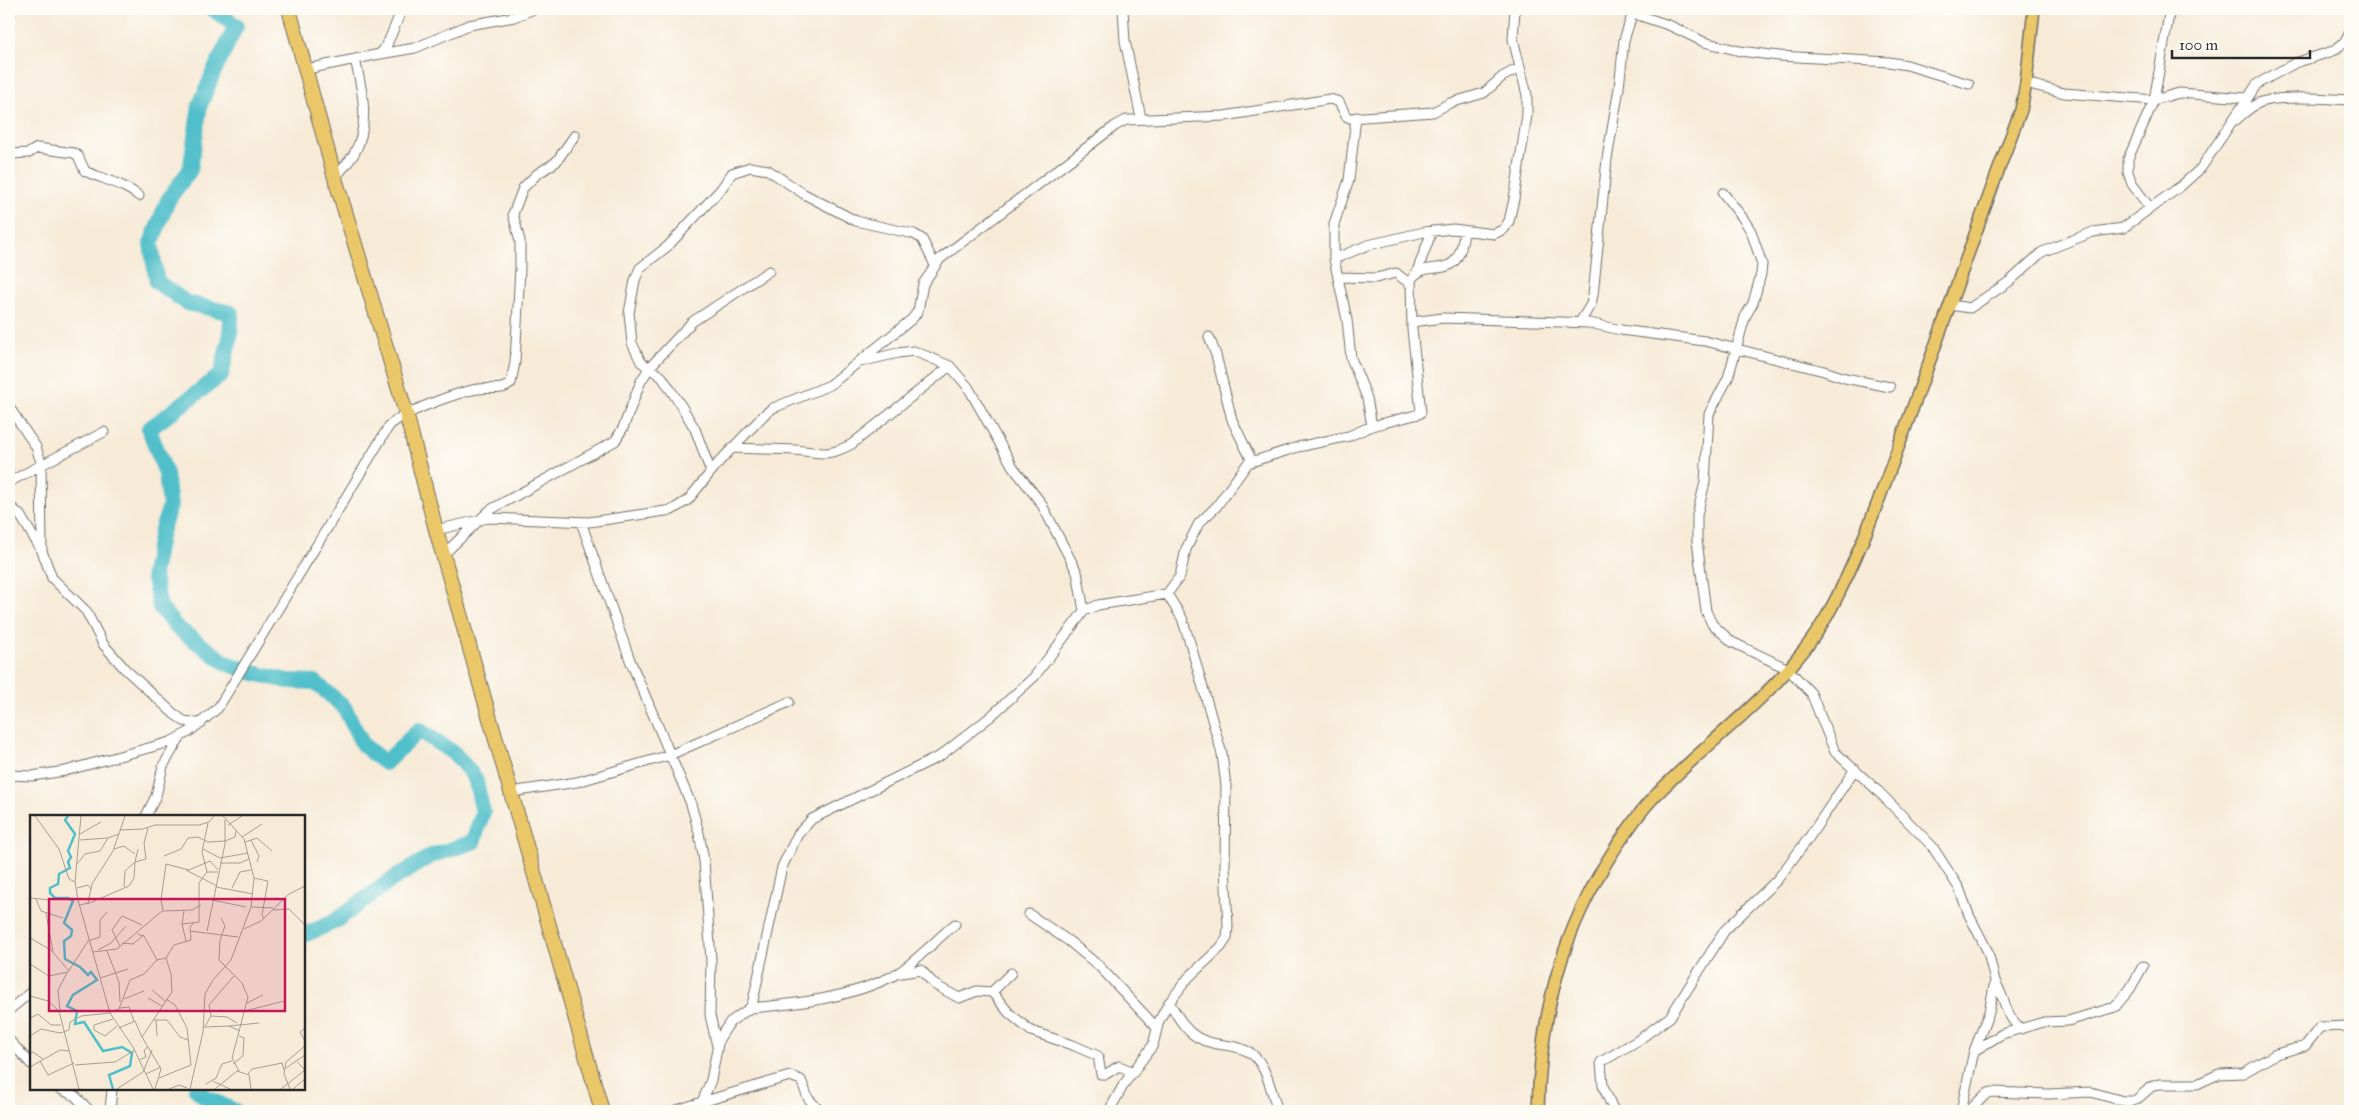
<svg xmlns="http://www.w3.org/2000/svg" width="2359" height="1120" font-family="'IM FELL Great Primer',serif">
	<rect width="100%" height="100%" fill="#fdfcf7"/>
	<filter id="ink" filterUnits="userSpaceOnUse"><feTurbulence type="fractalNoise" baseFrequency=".02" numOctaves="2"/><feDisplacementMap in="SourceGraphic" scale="10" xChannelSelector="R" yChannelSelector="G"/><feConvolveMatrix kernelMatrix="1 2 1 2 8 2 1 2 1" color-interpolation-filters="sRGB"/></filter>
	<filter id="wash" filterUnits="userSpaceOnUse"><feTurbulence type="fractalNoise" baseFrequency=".0096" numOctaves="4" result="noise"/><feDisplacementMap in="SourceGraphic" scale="20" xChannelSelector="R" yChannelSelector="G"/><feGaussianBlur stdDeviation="1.12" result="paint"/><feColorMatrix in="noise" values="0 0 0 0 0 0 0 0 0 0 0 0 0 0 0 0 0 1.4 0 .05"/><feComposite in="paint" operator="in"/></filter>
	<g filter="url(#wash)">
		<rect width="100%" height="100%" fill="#f7ebd8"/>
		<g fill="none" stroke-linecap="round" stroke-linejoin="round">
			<!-- river -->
			<path stroke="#51bfca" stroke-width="16" d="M213,9L236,26L214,71L200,105L190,170L168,200L151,244L157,282L187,303L231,313L230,338L221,375L149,429L166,474L170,506L161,532L153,574L160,607L176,627L226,663L254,673L288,681L315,682L344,707L363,745L385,763L419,730L455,754L475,778L483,812L473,842L431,856L390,881L334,922L304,935
				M196,1089L205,1097L235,1111"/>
		</g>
	</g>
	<g filter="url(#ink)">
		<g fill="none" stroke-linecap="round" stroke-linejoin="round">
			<defs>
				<path id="minor" d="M1123,9L1125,41L1141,118
					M1632,13L1671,26L1704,42L1740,51L1779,56L1889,62L1907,65L1969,84
					M9,16H10
					M380,54L415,48L469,25L514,17L534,9
					M307,69L380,54L387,45L402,9
					M2026,83L2064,93L2154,100L2179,93L2246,98
					M1356,117L1349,180L1334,224V259L1347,320L1351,358L1367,398L1372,426
					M2236,120C2242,115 2249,108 2257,104C2273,94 2330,99 2350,100
					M9,154L29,153L37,148L74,153L78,156L85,171C104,180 123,183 139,196
					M335,178C341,170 349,162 354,154C371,123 362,90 355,59
					M1723,193L1742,217L1751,231L1762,264L1761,274L1753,303L1745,317L1728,378L1709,414L1705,482L1697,515V541L1706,611L1712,624L1732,642L1788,669L1811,693L1835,752L1878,791L1932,846L1959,888L1969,915L1988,952L1995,981L1989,1012L1974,1051L1961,1111
					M2150,208L2132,184L2128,172V159L2154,100L2170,9
					M1334,259L1368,245L1424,232L1453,229L1494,234L1504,229L1509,221L1514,199L1527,115V95L1513,39L1515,9
					M1416,274L1432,231
					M1338,277L1376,278L1396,273L1410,284
					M1950,305L1970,308L2010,281L2042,252L2093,232L2123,228L2181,186L2201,168L2257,84L2295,63L2333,51L2345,42L2350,32
					M1412,322L1443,318L1589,323L1621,330L1705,341L1824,371L1845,378L1890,387
					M1580,322L1591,304L1593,295L1607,159L1619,88L1624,40L1634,9
					M1209,337L1216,355L1232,420L1252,461
					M860,362L898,353L914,351L950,366L968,387L1013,467L1041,503L1077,572L1084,611
					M9,407L36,447L41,462L42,551
					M732,448C753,449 774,449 795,450C821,452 826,458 852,444L950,366
					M711,472L695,429L682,407L662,377L641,362L632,343L629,313L635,280L640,268L668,246L721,189L732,173L750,167L768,170L804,194L856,221L914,234L922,239L935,265
					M9,482L104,432
					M9,505L20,515L42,551L52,578L86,611L103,644L125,669L174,714L184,721L201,724
					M581,522L630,660L691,804L699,833L704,861L711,960L710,1015L717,1046
					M436,530L488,518L589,522L672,510L688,500L719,462L765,414L773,408L830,385L912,319L918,311L923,284L940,259L1115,126L1126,120L1224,116L1330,99L1339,102L1346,116L1350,118L1433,112L1450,103L1484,93L1502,77L1519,68
					M444,554L490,510L615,441L623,428L641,381L650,367L692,322L769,271
					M9,775L32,776L65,771L170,742L189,732L218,708L389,426C403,412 458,392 478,389C489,387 502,392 511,383L515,362L520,268V241L513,214L523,188L537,174L556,162L575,135
					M511,792L577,782L670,755L789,702
					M146,816L156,796L163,766L179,739
					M1029,914L1070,942L1099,966L1157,1028
					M895,974L921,970L935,985L959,998L977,991L992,992L1011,973
					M1995,981C2005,998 2005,1016 2021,1029
					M992,992L1009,1013L1031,1031L1075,1046L1098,1056L1101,1074H1106L1119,1066L1134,1072
					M1169,1002C1185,1029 1192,1042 1224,1045C1234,1046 1245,1048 1253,1055C1267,1066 1272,1095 1278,1111
					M750,1008C797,1004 849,998 893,976C910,967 939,937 955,924
					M9,1010L31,992
					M9,1040L31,1064
					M1974,1051L2002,1034L2044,1022L2068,1021L2115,1007L2130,989L2143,966
					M60,1089L75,1096L90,1111
					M702,1102L790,1076L801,1080L808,1098L820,1111
					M110,1111L112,1089
					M674,1111L702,1102L711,1080L719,1039L730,1022L750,1008L753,1001L782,867L798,834L812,819L940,756L990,717L1034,677L1084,611L1098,605L1167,594L1180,576L1186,549L1199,523L1216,507L1248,463L1298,447L1349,436L1372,426L1419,414L1421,412L1412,329L1411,280C1427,254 1459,289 1464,231
					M1109,1111L1124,1084L1153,1045L1159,1021L1168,1004L1188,978L1221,947L1227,938L1228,926L1225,866L1226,786L1222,754L1191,646L1182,618L1167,594
					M1614,1111L1603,1086L1601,1062L1637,1041L1670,1017L1725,930L1777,880L1808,839L1855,769
					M1969,1111L1986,1094L1991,1092L2049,1094L2091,1092L2123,1101H2132L2136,1100L2151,1087L2159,1084H2197L2219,1074L2243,1073L2276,1054L2305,1046L2320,1027L2350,1026"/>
				<path id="major" d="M1538,1111C1540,1012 1562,930 1616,847C1628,830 1639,812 1654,797C1711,737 1785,690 1827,616C1860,556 1882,491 1906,426C1945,321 1981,214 2021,110L2026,83L2034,9"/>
				<path id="highway" d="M289,9L335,178L406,413L436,530L602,1111"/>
			</defs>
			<!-- minor casing -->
			<use href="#minor" stroke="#726e68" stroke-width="11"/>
			<!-- major casing -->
			<use href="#major" stroke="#726e68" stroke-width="14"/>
			<!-- highway casing -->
			<use href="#highway" stroke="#726e68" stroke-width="16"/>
			<!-- minor -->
			<use href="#minor" stroke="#fff" stroke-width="9"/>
			<!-- major -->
			<use href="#major" stroke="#eac769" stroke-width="11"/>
			<!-- highway -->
			<use href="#highway" stroke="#eac769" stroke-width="14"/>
		</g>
	</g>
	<!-- overview -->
	<g transform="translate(30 815)">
		<rect width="275" height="275" fill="#f7ebd8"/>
		<path fill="none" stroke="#51bfca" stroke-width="2.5" d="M38,1L35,5L45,19L38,36L41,42L38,47L40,53L29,59L28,69L20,73V78L25,83H38L43,86L34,108L42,115L41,121L34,126L35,144L50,152L58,160L61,157L67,165L43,180L37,191L47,196L45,209L54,207L73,236L92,232L102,238L100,251L79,260L83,274"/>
		<path fill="none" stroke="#a59e93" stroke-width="1" d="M5,1L29,34L39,64L45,67M51,1L45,67L48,85L80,198L103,232L123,274M198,10L212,1M90,15L113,14L125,10H169L179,7L184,1M50,19L71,7M212,22L232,9M50,25L78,23L89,19M221,25L229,41L227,47M215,27L227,23L242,36M84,34L94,31L105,39M173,34L190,43L218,38M134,41L151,34L158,23L168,22L178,27L195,26L205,22L206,16M190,48H210L219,44M47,49L55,39L70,36L78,23M156,55L187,71M177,57L172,37L178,8M224,63L238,66L232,100L234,104M94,72L95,56L105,47L108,34M186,72L223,79M47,73L58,70L61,74M202,73L210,57L221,55M0,83L20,85M6,84L11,96L33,103M182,85L216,92M57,89L99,71L104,63L105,47L116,44L114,28L118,13M50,90L58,88L62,69L83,36L95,1M221,92L243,93M133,95L131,85L136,49L159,55L180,46L188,55M243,95L259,94L275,110M154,96L152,109L156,126M16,98L23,137M191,103L195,111L190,125L189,145L212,168L218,182L202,243L209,256M152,109L169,107V68L177,57H188M214,114L231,106L259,79L275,71M160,116L208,122M177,116L195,29V5M107,119L114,121L127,145M0,123L21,135L39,156M92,128L103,129L114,120M90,131L82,115L92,101L112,110M68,135L81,128L96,111M77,136L89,167L90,187M63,137L87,134L132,96L162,95L171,90M0,149L19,161L38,157L58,126L70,122V105L77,97M70,163L98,154M122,175L135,186M0,181L18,186L29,196L49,274M118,183L132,191M94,184L114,176M217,188L233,180M90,193L99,192L104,206M30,196L28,175L37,158M215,196L254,186M80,197L89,194L100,165L114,159L127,145L136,143L144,130L161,125L160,112L165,107M181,201L197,202L207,208M0,203L8,199L21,210H31M83,204L64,210V215L75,221L87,211M124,205H137L150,222L158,225M126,205L127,221M175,211L181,201L179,190L204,161M199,211L229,208M174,212L199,211L210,216M89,213L105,206L112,222M275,213L270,217L275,226M0,221L11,214L30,218L39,215L40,207L51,201L80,198M0,239L3,237L13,244M109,245L116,242L114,236L118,231M10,246L18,260L44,248M203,249L213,241L214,223L209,221M45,250L85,247L105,235M0,252L30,235L39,236M256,253L275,240M116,259L131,252M218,259L222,254L252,248L254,255M129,263L161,250L157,213L145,190L136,184M183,266L200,274M176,269L186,263L192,249L202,246M87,274L113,257L122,235M125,274L131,254L112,222L142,177L141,159L136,143M139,274L149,270L157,273M160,274L173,217L175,179L183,165L201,145L221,92L224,63L214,24L193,1M185,274L207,256L219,260L221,274M251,274L275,255L267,247M260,274L254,259L256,247L275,231M263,274L275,264"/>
		<path fill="#c2185b" fill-opacity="0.15" stroke="#c2185b" stroke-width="2.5" d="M19,84H255V196H19Z"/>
		<rect width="275" height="275" fill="none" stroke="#2b2b2b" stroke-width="2.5"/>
	</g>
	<!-- margin -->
	<rect width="2359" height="1120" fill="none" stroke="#fdfcf7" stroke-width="30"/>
	<!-- scale -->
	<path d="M2172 50v8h138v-8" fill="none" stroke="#2b2b2b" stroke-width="2.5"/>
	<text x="2179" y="50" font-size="15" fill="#2b2b2b" stroke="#fdfcf7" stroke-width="4" paint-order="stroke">100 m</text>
</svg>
